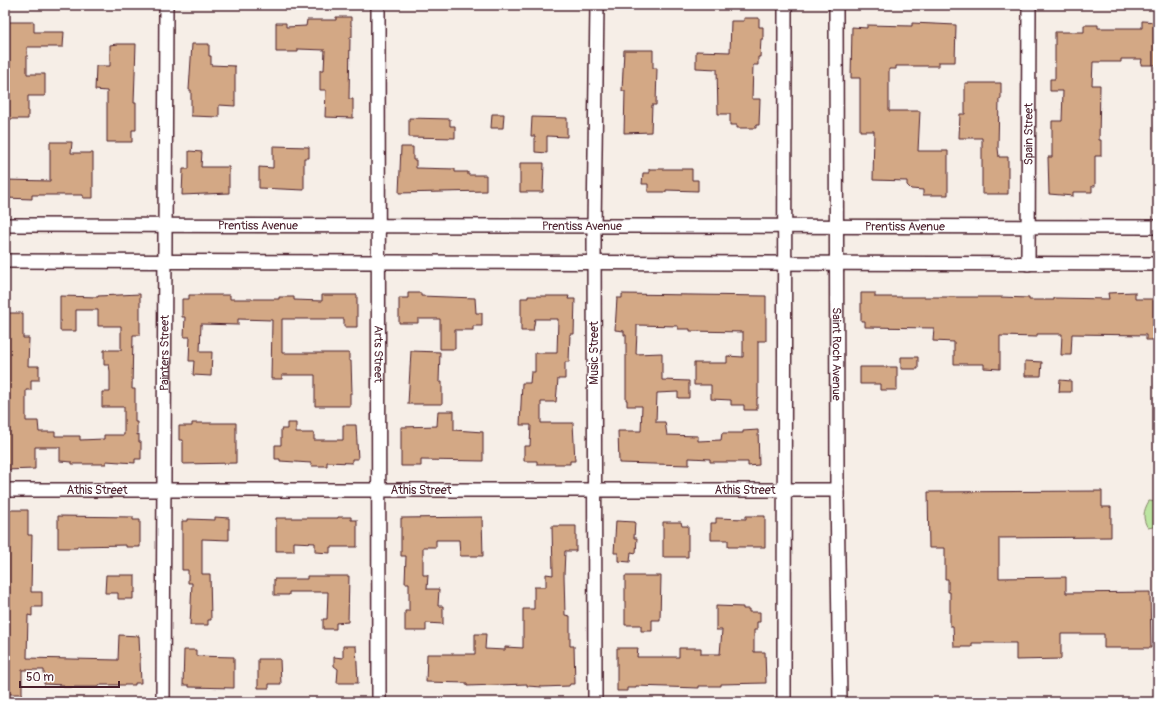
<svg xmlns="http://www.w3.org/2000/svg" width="1163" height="707" font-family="Pangolin,sans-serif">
	<rect width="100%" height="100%" fill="#f6eee7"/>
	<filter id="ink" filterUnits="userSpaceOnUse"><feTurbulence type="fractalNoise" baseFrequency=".025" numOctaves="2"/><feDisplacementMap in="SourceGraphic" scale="8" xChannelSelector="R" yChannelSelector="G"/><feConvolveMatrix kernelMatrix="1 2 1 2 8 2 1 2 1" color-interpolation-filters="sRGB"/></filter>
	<g filter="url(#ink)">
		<!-- green -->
		<path fill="#bce5a1" stroke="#838266" d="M1149,501L1158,502V526L1148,528C1142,519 1143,511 1149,501Z"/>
		<!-- building -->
		<path fill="#d3a885" stroke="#4a1f2b" d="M336,17H351V26H352V37H350L349,99H353V118L325,117L326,90H320V70H324L325,50L298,49V52H276V23H286V27L306,26L307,20H336Z
			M744,18H759V27H763V39H761L760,57H758V65H753L752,99H760L759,125H756V128H737V125H730V114H718L717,69L696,68V51L730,52L731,21H744Z
			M1142,21L1158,22V65H1141L1142,59H1121V62H1093L1092,85H1100L1099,140H1101V156H1095V186H1092V192H1073V196L1049,194L1048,157H1052V121H1062L1063,91H1050V79H1055V32H1084V25H1098V28H1142Z
			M5,22H34V32H64L63,47H27V74H45V96H28V119H5Z
			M912,23L956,25L955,62H939V66H896V69H889V111H920L918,151H948V195H923V190L911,189L907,185V181L873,180L874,131H860V78H851L852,27L867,28V25L912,26Z
			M117,44H136L134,103H136V130H132V142H107V91L95,90L96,66H110V45Z
			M192,44H209V56H211V65L235,66V106L219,105V117L191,116V90H189Z
			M624,50H653V68H657L656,105H652L651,132L624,133L625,91H622Z
			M965,83H1001V99H999L998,148L999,157H1008V194H982V138H959L960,114H965Z
			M492,114H504L503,128H491Z
			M532,117L567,118V137L547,136V153L535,152V136H531Z
			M409,118L450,119V126H455V138L409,137Z
			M50,142H72L71,153H93V198H83V195H32V199L5,198V180L50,181Z
			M273,146L309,147V158H304V190L259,188V167L273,168Z
			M401,147H413V160H416V168L455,169V172H468V175H486V191L399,193Z
			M189,151L202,152L201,167H229V193L182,195L183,169H189Z
			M520,163H544L543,192H520Z
			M649,169H692V180H698V191L666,190V192H648V184H642L643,173H649Z
			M1135,292V299H1158V340H1146V335L1072,334L1071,355H1061L1062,334H1037V337L1000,336V369L984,368V364H954V342L933,341L934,328L865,327V321H861V293H875V297H1000L1029,298V300H1054V298L1109,299L1108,293Z
			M408,293H421V296L475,298L476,313H482V326H473V330H455V349H440V319H418V323H399V298H408Z
			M140,294V335H133L132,389H135V422H137V435L139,434V442H141V459H135V463L106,461V464H72V462L60,461V447H35V469L5,470V313H23V338H29L28,366H39V380H31V390H26V421H38L39,432H55V436H80V440L104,439V435H124V407H102V392H110V371L109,365H104V350H121V326H98V310H76V331H60V296L98,297V296Z
			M622,294L766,296V341H758V398H757V410H744V405H731V400L711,399V385H694V363H727V356L743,357V332L690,331V329H678V326L637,325V331L636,354L662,353V380L689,381V398H678V392L657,393L656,422H665L667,435L698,436V441L721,440L722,433H743V431L758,430L759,465L748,466V462H710V459L689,458V465L619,463L618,431H641L642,406H627V400H626V335H624V331L615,330L617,298H622Z
			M189,295H230V299H279V297H294V300L322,301V295H357V327H344V319H282V353H349V361H351L352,393H350V406H315V375H282V379H271L272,320L238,319V325L201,324L200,352H212L211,376L193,375L194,361H189L190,337H184L185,317H182V299H189Z
			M528,296H569L568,299H575L574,334H570L569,362H565V379H558L556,402H541V423H573L575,461H570V464H537V461H524V446H530L531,425H520L522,383H530L531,372H535V353H557L558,319H535L533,331H521V298H528Z
			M411,351L440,352L439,382H442V404H408Z
			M901,357H918V369H901Z
			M1025,361L1042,362L1041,376H1025Z
			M860,367H897V390H880V384H860Z
			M1060,380L1071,381V392H1059Z
			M438,411H454V430L483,432V461L421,460V466H401V427L437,426Z
			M192,423H236V463L183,464V440H179V426H192Z
			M287,423H296V433H314V440H343V425H356L358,459H352V463L327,462V466H311V463L280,461V459H275V445H281V429H287Z
			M1102,491V507H1111V537L999,538V578L1066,577V593L1150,592L1151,648H1104V634H1061V659L1016,660V643H972V647H954L953,626H950V592H948V579H945V548H929L928,492Z
			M5,510H28V535H32L31,592H42V607H32V616L28,615L27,658L118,660L119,635L139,636L141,683H135V685H99V687H64V685L44,684V670H22V694H5Z
			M58,516L133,517V520H140V547H126V545L77,546V548H58Z
			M746,516H765V547H728V540H711V523H716V518L746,519Z
			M215,517L229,518V540L202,539V574H210L211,620H208V625H190L192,583H188V570H182V521H188V519L215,520Z
			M338,517H351V520H357V547H330V553L315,552V543L294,542V551H276V518H338Z
			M482,517L483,556H460L459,540H436V547H423V575H428L427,589H439L438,606H443V624L426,623V631H405V611H409V583H405L406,556H401V518Z
			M616,521L635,522L634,538H637L636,553L631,552L630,562L618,561V553H614Z
			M663,522H681L682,526H688V557H663Z
			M552,526H576V551H565L564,575L565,615L570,616V646H574L575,684H570L569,686L542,687L527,686V684L467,686V683L426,682L427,654H475V634H486L485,649L505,650V647L523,648V609H534V587H546V574L553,575Z
			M106,575H135V593H133V599H118V593H105Z
			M307,576H349L348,622L336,623V629H323V619H327L328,592H289V595H274V579H307Z
			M625,576H661L660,620H652V631H641V625H625Z
			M716,606L743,607V609H749V612H760V622H757V630H754V652H765L766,683L721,684V686H699V688L636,686V688H627V691H617V648H638L637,657H679V648H701V654H720L722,630H716Z
			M343,646H356L358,683H337L338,669L334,666V657L343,658Z
			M184,650H196V656L234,657V688L189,687V685H183Z
			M258,659H280L281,684H269V688H258Z"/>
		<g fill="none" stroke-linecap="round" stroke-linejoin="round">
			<defs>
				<g id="minor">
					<path id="s1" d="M378,5L379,702"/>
					<path id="s2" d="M836,5L837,490L840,702"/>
					<path id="s3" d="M5,225L1158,227"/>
					<path d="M5,261L1158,264"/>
					<path id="s4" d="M1028,264L1029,5"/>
					<path id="s5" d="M5,490H837"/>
					<path id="s6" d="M163,702L166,5"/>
					<path d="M595,702L594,227L597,5"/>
					<path d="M784,702L785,5"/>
				</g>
			</defs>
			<!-- minor casing -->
			<use href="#minor" stroke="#4a1f2b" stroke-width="16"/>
			<!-- minor -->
			<use href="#minor" stroke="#fff" stroke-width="13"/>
		</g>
	</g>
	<g text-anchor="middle" stroke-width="4" stroke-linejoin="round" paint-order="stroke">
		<!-- street labels -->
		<g font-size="12" fill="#4a1f2b" stroke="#fff">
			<text dy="4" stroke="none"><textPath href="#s4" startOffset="130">Spain Street</textPath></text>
			<text dy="4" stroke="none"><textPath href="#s3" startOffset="253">Prentiss Avenue</textPath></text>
			<text dy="4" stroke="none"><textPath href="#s3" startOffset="577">Prentiss Avenue</textPath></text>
			<text dy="4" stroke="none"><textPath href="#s3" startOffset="900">Prentiss Avenue</textPath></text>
			<text dy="4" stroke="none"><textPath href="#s1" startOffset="349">Arts Street</textPath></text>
			<text transform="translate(594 353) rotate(-90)" y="4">Music Street</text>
			<text dy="4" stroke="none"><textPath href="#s6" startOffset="349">Painters Street</textPath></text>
			<text dy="4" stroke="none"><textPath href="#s2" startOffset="349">Saint Roch Avenue</textPath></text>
			<text dy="4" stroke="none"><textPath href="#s5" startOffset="92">Athis Street</textPath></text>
			<text dy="4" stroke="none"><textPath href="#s5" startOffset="416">Athis Street</textPath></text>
			<text dy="4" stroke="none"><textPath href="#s5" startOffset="740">Athis Street</textPath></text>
		</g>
	</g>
	<!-- margin -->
	<rect width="1163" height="707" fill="none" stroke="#fff" stroke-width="20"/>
	<rect x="10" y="10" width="1143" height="687" fill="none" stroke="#4a1f2b" stroke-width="1.5" filter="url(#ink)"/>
	<!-- scale -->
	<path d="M20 681v6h99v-6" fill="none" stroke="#4a1f2b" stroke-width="2"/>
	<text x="26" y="681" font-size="12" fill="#4a1f2b" stroke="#ffffff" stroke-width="3" paint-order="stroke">50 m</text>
</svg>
